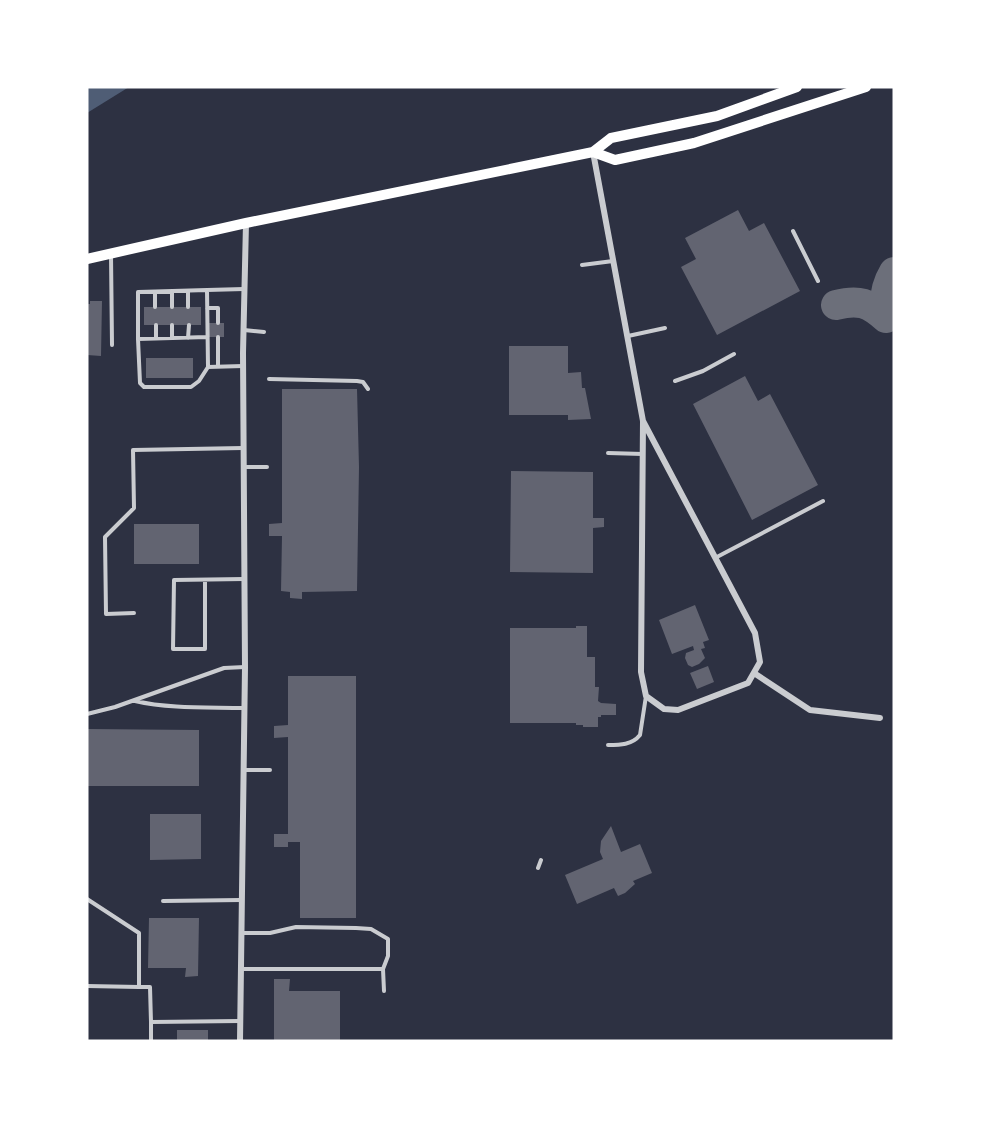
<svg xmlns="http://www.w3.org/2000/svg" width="981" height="1128" font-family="Jost,sans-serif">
	<rect width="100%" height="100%" fill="#2d3142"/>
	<!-- water -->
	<path fill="#4f5d75" d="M87,87H129L87,113Z"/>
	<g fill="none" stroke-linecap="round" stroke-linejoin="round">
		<!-- taxiway -->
		<path stroke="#6c6f7a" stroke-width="30" d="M836,305C859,299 869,303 886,318C883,301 885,287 894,272"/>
	</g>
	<!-- building -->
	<path fill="#626471" d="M738,210L749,231L764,223L800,291L717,335L681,267L696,259L685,238Z
		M90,301H102L101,356L87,355V304H90Z
		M144,307H201V325H144Z
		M209,323H224V337H209Z
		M509,346H568V373L581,372L582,388H585L591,419L568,420V415H509Z
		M146,358H193V378H146Z
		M745,376L758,401L770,394L818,485L752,520L693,404Z
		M282,389H357L359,467L357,591L302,592V599L290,598V592L281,591L282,536H269V524L282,523Z
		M511,471L593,472V518H604V527L593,528V573L510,572Z
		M134,524H199V564H134Z
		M695,605L709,640L703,642L705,648L701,649L705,658L699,664L692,667L688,665L685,658L686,653L694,650L693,646L672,654L659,620Z
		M576,626H587V657H595V687H599L598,701L601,703L616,704V715H601V717H598V727H583V725H576V723H510V628H576Z
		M708,666L714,682L697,689L690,673Z
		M288,676H356V918H300V842H288V847H274V834H288V737L274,738V726L288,725Z
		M88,729L199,730V786H88Z
		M150,814H201V859L150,860Z
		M611,826L621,852L640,844L652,873L633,881L635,884L625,893L618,896L614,888L577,904L565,875L603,859L600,852L601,841Z
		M149,918H199L198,976L185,977L186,968H148Z
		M274,979H290L289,991H340V1041H274Z
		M177,1030H208V1041H177Z"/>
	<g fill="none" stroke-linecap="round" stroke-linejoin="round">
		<!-- service -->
		<path stroke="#caccd0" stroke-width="4" d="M793,231L818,281
			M111,255L112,345
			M582,265L613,261
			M207,290L244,289
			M172,291V307
			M188,291V307
			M155,307V292
			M207,308H218V323
			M156,325V338
			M172,325V338
			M244,330L264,332
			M628,336L665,328
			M207,337L138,339V292L207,290L208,367L243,366
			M188,338L189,325
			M138,339L140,383L144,387H191L199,381L208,367
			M218,366V337
			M269,379L357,381L363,382L368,389
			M675,381L703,371L734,354
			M608,453L643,454
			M244,467H267
			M715,558L823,501
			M205,580V649H173L174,580L244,579
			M134,613L106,614L105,537L134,508L133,450L243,448
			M135,701C170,709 208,707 244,708
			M87,714L115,707L224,668L245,667
			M608,745C620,745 632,745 640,735L646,696
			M244,770H270
			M538,868L541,860
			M87,899L139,933V987L87,986
			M163,901L241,900
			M242,933H270L296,927L356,928L371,929L388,939V956L383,969L384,991
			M241,969H383
			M139,987H150L151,1022
			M151,1041V1022L240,1021"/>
		<!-- minor -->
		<path stroke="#caccd0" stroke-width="6" d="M593,152L643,421L641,672L646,696L664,709L678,710L748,683L760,662L755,633L643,421
			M754,673L810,710L880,718
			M240,1041L245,667L243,353L246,223"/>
		<!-- primary -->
		<path stroke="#fff" stroke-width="10" d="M593,152L615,160L694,143L866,87
			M87,259L246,223L593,152L611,138L717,116L797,87"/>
	</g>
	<!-- border -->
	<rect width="981" height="1128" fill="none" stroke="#ffffff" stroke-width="177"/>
</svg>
